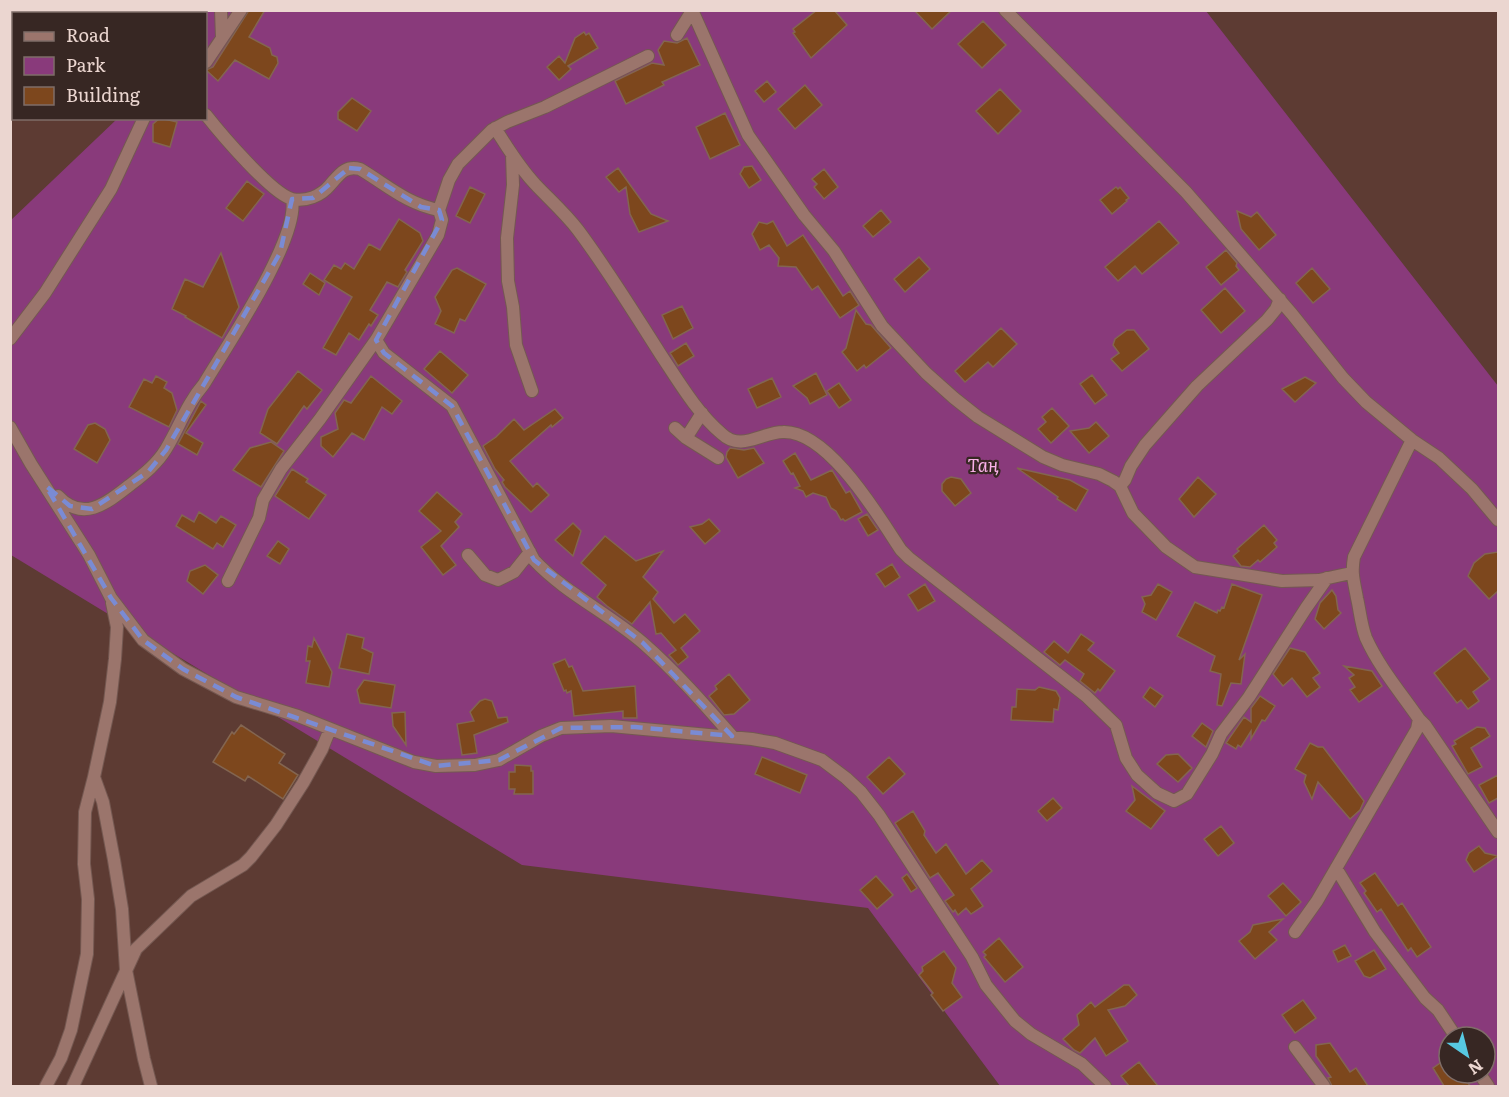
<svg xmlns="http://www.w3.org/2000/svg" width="1509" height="1097" font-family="Literata,serif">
	<rect width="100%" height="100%" fill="#5d3b33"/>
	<!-- green -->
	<path fill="#893a7b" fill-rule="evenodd" d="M86,11H1206L1498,386V1086H1000L868,908L522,865L11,555L10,221L117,119L206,118V14H87ZM1449,1037H1485V1073H1449Z"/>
	<!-- building -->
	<path fill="#7d471d" stroke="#836550" stroke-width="1.5" d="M249,10H265L249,37L270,48L272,55L277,57L278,63L269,79L235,60L218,81L206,70L213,67Z
		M817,10H834L847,25L811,58L793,33L795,32L793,29Z
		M914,10H952L932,29Z
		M983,21L1006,45L982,68L958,44Z
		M584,32L586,35L589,33L598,48L568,66L571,69L559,80L547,67L559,56L565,63L575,38Z
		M687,38L700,65L662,82L664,85L626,104L615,81L652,63L664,65L658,50L664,41L677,43Z
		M767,81L776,92L764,102L755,91Z
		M805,85L822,105L795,129L778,109Z
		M1000,89L1021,111L998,134L976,111Z
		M352,98L371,111L357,131L338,119V112Z
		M725,113L740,145L710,159L696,127Z
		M160,118L177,122L170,147L153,142V124Z
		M752,166L761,180L749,188L740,174L744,167Z
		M618,168L651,214L668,221L639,232L630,214L626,187L619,192L606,177Z
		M824,169L838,187L824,199L814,187L817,184L812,179Z
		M247,181L264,194L243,221L226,208Z
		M470,187L485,194L470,223L456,216Z
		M1116,187L1118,189L1120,187L1129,198L1126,200L1127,201L1112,214L1100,200Z
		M881,210L891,222L873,237L863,226Z
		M1237,211L1251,217L1257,212L1276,235L1259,250L1241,229Z
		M399,219L420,233L423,241L405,270L407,272L398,287L387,282L370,310L378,315L371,326L369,324L359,340L349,333L336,355L323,348L352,297L324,280L334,265L341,269L345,263L354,269L369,244L380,250Z
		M773,221L787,246L803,235L843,296L850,291L859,305L840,318L818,286L812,290L796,267L778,266L779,258L769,245L760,250L752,234L759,222L767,224Z
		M1159,221L1179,243L1142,274L1135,266L1118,281L1105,267Z
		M1226,250L1237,263L1236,266L1239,270L1221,285L1206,267Z
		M221,253L239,307L222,338L185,317L186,316L172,309L185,279L203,287Z
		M919,257L930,269L905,292L894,279Z
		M457,268L486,284L465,321L460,319L454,333L435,324L441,311L435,297L452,270Z
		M1312,268L1330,289L1313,303L1296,283Z
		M310,273L325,283L319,295L303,284Z
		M1225,288L1245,311L1221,333L1201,310Z
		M682,306L693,328L673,339L662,315Z
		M856,310L866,324L871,325L891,348L866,368L864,365L857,371L842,352L846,348Z
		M1001,328L1017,344L993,367L988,362L965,382L955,371Z
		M1127,330H1134L1149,349L1122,371L1111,359L1119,353L1113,345L1115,339Z
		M686,343L694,356L678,366L670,353Z
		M440,351L468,375L452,393L424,369Z
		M298,371L322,390L307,409L304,406L277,444L260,433L268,409Z
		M816,373L827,395L810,404L807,398L793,386Z
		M1092,375L1107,395L1095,404L1080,384Z
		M156,376L167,382L164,388L172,393L177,410L169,427L129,407L144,379L152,383Z
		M371,376L402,401L392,414L382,407L364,440L352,433L333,457L321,446V437L338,429L335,413L344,400L351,403Z
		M1305,377L1316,383L1295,402L1282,389Z
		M772,378L781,397L757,408L748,389Z
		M839,383L851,400L839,408L827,391Z
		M201,401L206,405L186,433L203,443L197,455L178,444Z
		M1052,408L1069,426L1051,443L1038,429L1046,422L1042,417Z
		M555,409L563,418L552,427L551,425L510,461L533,487L537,483L549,495L531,512L505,487L502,482L504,480L495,469L483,446L496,437L514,419L524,430Z
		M1096,422L1109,436L1089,453L1070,431L1089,428Z
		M95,423L105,429L110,440L97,463L74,449L88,425Z
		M271,442L284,451L261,487L233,470L250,448Z
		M730,448L744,450L754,448L764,463L738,478L726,457L727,452Z
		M795,453L811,480L832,470L846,493L850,491L862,512L845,521L843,519L841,520L836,511L831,508L826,497L813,493L806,497L803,491L795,488L800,486L793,473L791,474L783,461Z
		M1017,468L1070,480L1088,490L1076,511L1057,499L1058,497Z
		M292,469L308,479L306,482L326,495L309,519L275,496Z
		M951,477L961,479L971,493L955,506L942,491V484L946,479Z
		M1198,477L1216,494L1194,517L1179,499Z
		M437,492L462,514L455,522L459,527L441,546L456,565L443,575L421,547L441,531L419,511Z
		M199,512L216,523L221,516L236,525L223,547L217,543L213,549L176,526L182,515L194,522Z
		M867,514L878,530L868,536L858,519Z
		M709,519L720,531L705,544L690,527L702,524Z
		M573,523L581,531L573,556L555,540Z
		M1264,525L1277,540L1274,543L1277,547L1260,562L1258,560L1250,567L1241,566L1233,556L1239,551L1237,549Z
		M605,536L636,561L663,551L643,577L658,592L653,599L674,623L685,614L700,631L681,648L688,657L678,665L669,655L676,650L661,633L656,634L650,602L632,624L607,606L597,597L606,585L581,563Z
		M278,541L289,549L280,564L267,556Z
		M1498,552V591L1489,599L1468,576L1474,563L1485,554Z
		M892,564L900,577L885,587L876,574Z
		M205,565L218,575L203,594L187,581L190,571Z
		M925,584L935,601L918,611L908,595Z
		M1158,584L1172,592L1156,620L1142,612L1145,604L1142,597L1151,595Z
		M1232,584L1262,595L1239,660L1245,654L1241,684L1231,683L1222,706L1217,705L1221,674L1210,671L1215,656L1177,636L1195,602L1217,613L1218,610L1220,611L1222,607L1224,608Z
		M1332,590L1336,596L1338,610L1341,613L1324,629L1315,619L1320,603Z
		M347,634L364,638L362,648L373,653L369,674L339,668Z
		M1081,634L1094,643L1088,650L1115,671L1100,691L1098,689L1095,693L1080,681L1084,674L1065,660L1060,665L1044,652L1054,641L1068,653Z
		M314,638L332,672L329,687L306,683L310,661H306L308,646L312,647Z
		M1290,648L1305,652L1320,673L1313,678L1320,687L1307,697L1292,678L1283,686L1273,674Z
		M1465,648L1490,679L1473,692L1479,701L1468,709L1461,700L1457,703L1434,673Z
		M565,659L569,667L572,666L583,691L635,686L637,718H623V711L574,716L571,691L567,693L566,690L564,691L553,664Z
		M1344,666L1372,671L1382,686L1359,702L1350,690L1355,687L1349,678L1354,675Z
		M729,674L750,700L734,714L724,715L709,696L717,689L715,686Z
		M364,680L395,685L391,708L360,703L357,690Z
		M1039,687L1056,691L1060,698L1058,710L1054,709L1053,722L1011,720L1012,707H1016L1017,689L1035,690Z
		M1150,687L1163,696L1155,707L1143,697Z
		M1260,696L1275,706L1265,721L1262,720L1251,739V731L1241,747L1238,745L1236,749L1226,743L1244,717L1251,722V708Z
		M485,699L492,701L498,718L507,717L508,722L474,735L477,753L462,755L457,724L474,721L470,712L480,701Z
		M405,712L406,745L393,726L392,713Z
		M1202,723L1213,731L1206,747L1192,736Z
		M241,725L285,754L279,763L298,775L283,799L248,776L245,781L213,762L232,732L234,734Z
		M1477,727L1485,728L1490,736L1471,748L1482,767L1468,774L1452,746L1456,744L1454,741Z
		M1310,743L1318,747H1323L1364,801L1360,810L1350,819L1318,782L1312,799L1304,782L1306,775L1295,769Z
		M1178,754L1192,768L1178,782L1157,764L1166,755Z
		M762,757L807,775L800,793L755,774Z
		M889,757L905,774L883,794L867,777Z
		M515,765L531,766V771H533V794H514L515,789H509V772H515Z
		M1498,775V798L1489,803L1479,785Z
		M1132,786L1165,811L1151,829L1126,811L1135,800Z
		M1053,798L1062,808L1047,821L1038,811Z
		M913,811L925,831L924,835L936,853L946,844L966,874L982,860L992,871L971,889L983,906L971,914L966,908L958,915L955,910L953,912L945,901L954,895L938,873L930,878L895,823Z
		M1221,826L1234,843L1218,856L1204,839Z
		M1479,846L1485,853L1498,856L1474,872L1466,860L1469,853Z
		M1375,873L1398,906L1402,903L1431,947L1417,957L1411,948L1408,951L1381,909L1377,912L1364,893L1366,891L1360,883Z
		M907,874L917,888L911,892L902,878Z
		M876,876L893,895L877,909L860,890Z
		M1283,883L1301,902L1286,916L1268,896Z
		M1283,919L1269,932L1277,940L1255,959L1239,941L1250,932L1253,925Z
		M999,938L1023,967L1005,982L984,957L986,955L983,952Z
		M1345,945L1351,956L1338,962L1333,951Z
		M1374,950L1386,969L1370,978L1364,976L1355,961Z
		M944,951L956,968L952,983L962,997L943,1011L931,995L933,993L919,975L923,971L922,967Z
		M1124,985H1129L1137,995L1125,1006L1108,1010L1128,1041L1106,1056L1095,1038L1080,1053L1074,1050L1063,1039L1079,1025L1077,1015L1091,1002L1095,1007Z
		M1303,1000L1316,1018L1295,1033L1282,1015Z
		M1330,1043L1350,1072L1356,1068L1368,1086H1332L1328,1078L1331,1077L1316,1056V1045Z
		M1449,1057V1073H1462L1470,1086H1444L1433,1068Z
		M1139,1062L1149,1075L1158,1086H1129L1121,1076Z"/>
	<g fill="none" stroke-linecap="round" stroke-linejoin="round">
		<defs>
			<path id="minor" d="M221,10L222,38
				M692,10L748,135L804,215L834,251L882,326L926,373L954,398L978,417L1043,457L1062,465L1099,474L1113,481L1120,486L1133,513L1166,547L1195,567L1282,581L1319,580L1351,573
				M1005,10L1186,192L1292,314L1343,378L1366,402L1412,440L1439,458L1472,489L1498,520
				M677,35L692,11
				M206,62L241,10
				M206,115C221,134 272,194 292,199C306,202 321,196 330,185C339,175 345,165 360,169C387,185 407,204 439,210
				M495,128C507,147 519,167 535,184C549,199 565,213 578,230C608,270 634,313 661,355C679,382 697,413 722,434C741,452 762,432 783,432C828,430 879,517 901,550L909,558L1086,696L1116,725L1126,758L1137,775L1157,793L1174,801L1187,794L1212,754L1221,734L1249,697L1306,608L1327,578
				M512,154L513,185L507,238L508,281L513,307L516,345L532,391
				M10,339L45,293L111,189L144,118
				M376,340L384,353L452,406L534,560C565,593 608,613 643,643C675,671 704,704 732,736
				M10,427L31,464L89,555L111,598L143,640L183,669L236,697L298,716L414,762L436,766L475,765L499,760L541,736L561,728L611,726L752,739L775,743L822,760L846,778L861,792L879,815L972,957L986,985L1015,1021L1031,1034L1082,1064L1105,1086
				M675,428L686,438L718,458
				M686,438L702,413
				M1412,440L1354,557C1351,574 1354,581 1357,598C1360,611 1361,625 1366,638C1379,667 1401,693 1419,719L1425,725L1498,832
				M1120,486L1125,480L1131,466L1145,445L1197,386L1267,320L1276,309L1280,299
				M58,496C83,523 107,503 130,485C144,474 157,464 166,449C180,426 186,405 204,384C226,347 300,238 292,199
				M468,555L485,575L498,580L514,572L530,552
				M228,581L259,518L263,500L281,469L320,419L376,340L438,235L442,220L439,210L449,180L458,164L492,130L507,122L545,107L648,56
				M94,777L103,802L114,860L122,909L126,970L144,1059L151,1086
				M1336,868L1375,932L1425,998L1438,1010L1456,1037
				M1295,932L1317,901L1417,729L1419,719
				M1295,1047L1324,1086
				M1479,1073L1488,1086
				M46,1086L61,1058L71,1030L87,954L88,899L84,864L85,812L94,777L110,702L115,659L117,627L112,603
				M73,1086L136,949L191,896L243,865L251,857L276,825L303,783L322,749L330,729"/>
		</defs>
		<!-- minor casing -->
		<use href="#minor" stroke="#745851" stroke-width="14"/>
		<!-- minor -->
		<use href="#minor" stroke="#9b756c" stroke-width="12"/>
	</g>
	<!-- marked area -->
	<path fill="none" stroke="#7a8bd4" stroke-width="4.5" stroke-dasharray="12 8" stroke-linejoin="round" d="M349,168L360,169L421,207L439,210L442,220L376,340L384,353L452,406L534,560L643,643L732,736L635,727L561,728L499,760L436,766L236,697L183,669L143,640L111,598L46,486L70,506L92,509L148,472L166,450L280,253L292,199L313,198Z"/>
	<g text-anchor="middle" stroke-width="4.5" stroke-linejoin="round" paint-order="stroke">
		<!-- park labels -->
		<g font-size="18" font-style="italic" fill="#fab1e9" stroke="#372723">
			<text x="983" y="472">Таң</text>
		</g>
	</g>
	<!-- border -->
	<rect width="1509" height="1097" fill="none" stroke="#ebd6d0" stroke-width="24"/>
	<!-- legend -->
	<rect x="12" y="12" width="195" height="108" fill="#372723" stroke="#7f6d68" stroke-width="1.5"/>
	<rect x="24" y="32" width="30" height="9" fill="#9b756c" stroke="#7f6d68" stroke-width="1.5"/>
	<text x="66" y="42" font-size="18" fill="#ebd6d0">Road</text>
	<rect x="24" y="57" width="30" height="18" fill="#893a7b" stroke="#7f6d68" stroke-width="1.5"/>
	<text x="66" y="72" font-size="18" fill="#ebd6d0">Park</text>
	<rect x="24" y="87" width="30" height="18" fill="#7d471d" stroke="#7f6d68" stroke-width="1.5"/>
	<text x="66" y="102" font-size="18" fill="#ebd6d0">Building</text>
	<!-- north arrow -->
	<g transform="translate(1467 1055) rotate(145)"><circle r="28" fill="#372723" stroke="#7f6d68" stroke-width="1.5"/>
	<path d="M0-4.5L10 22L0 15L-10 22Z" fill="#57c9e2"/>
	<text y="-9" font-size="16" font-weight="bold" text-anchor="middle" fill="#ebd6d0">N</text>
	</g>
</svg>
